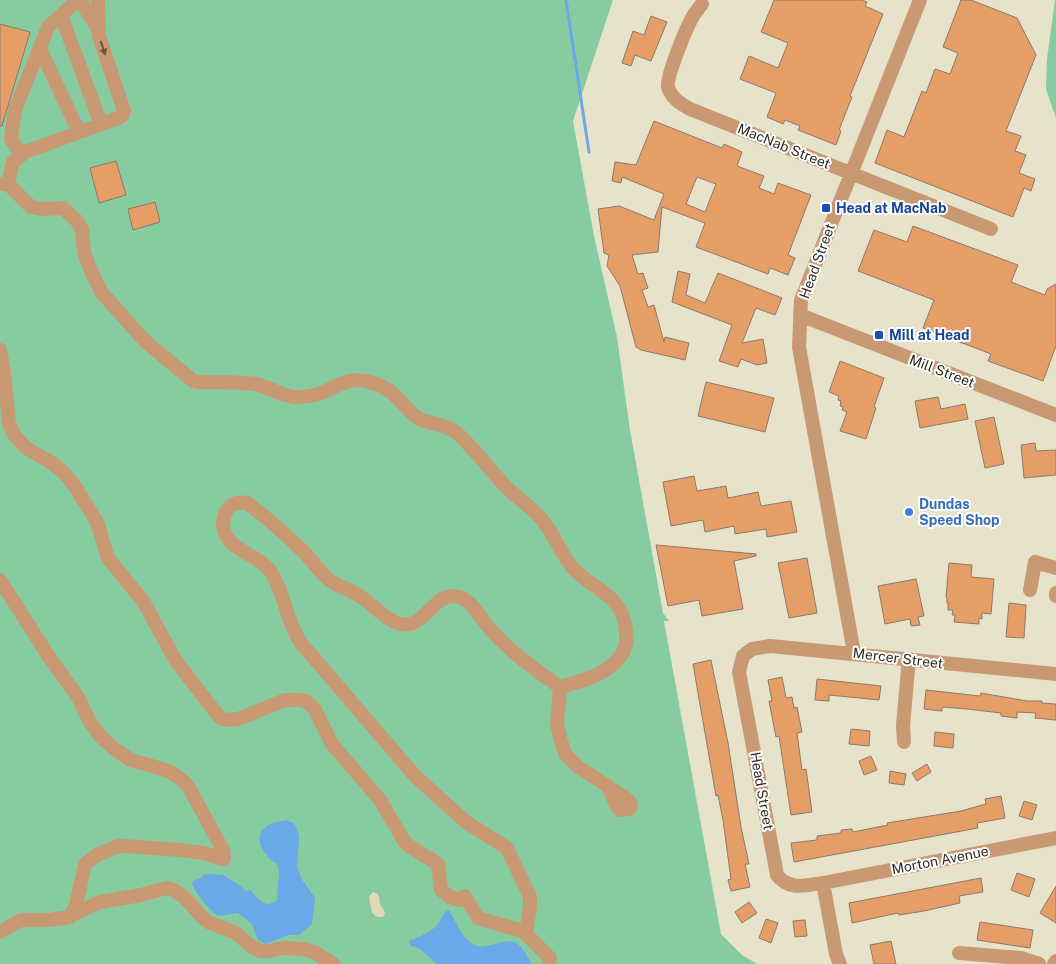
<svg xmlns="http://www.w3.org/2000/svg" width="1056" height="964" font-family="'Public Sans',sans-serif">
	<rect width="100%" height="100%" fill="#e7e2ca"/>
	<!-- green -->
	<path fill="#87cca0" d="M0,0H613L573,121L594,236L617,337L630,430L663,613L669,621H664L721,934L742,955L757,964H0Z
		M1055,0H1056V118L1046,89L1047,59Z"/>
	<!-- sand -->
	<path fill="#e2d8b3" d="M373,892C382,894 378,900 381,906C383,908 384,910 385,913L383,917H377L372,913L369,897Z"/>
	<!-- water -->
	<path fill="#69a9e7" d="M286,820L294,823L298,832L299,838L297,866L301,878L315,898L312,924L299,935H288L266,944L258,940L252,924L238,913L218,916C207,908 197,895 191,882L201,878L205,874L223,875L242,887L246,892L250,890C259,899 265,910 277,900L279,872L277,864C264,857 251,837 267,826C271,822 280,822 286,820Z
		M449,910C456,921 461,938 474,945C487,952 506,934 519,945C524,949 528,958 532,964H437L419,948L411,946L409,941C428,933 436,931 445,912Z"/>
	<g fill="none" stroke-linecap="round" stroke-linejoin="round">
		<!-- stream -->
		<path stroke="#69a9e7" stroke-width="3" d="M566,0L589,152"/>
	</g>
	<!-- building -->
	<path fill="#e59e66" stroke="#8d796a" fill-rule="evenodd" d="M774,0H862L867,2L865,6L883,14L850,96L852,97L839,130L841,131L836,145L798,130L800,126L785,120L783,124L767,117L776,93L740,79L749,56L778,68L788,43L761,32Z
		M961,0H971L1017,18L1036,55L1006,131L1021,136L1015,151L1026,155L1019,173L1035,179L1031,191L1024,188L1013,217L875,163L887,130L904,137L922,91L926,93L935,69L950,74L958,53L943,47Z
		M651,16L667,22L651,61L635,55L631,66L622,63L633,31L644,35Z
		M0,24L30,32L2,126H0Z
		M654,121L722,148L724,144L742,152L737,166L764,176L759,188L774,194L778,183L811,195L788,255L795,258L788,275L770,268L768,274L696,247L705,223L662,207L658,252L632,255L638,274L643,273L648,288L642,290L648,307L654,305L664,342L665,337L689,343L685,360L641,350L636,347L620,286L607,266L609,255L604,253L598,209L619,206L654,220L664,194L622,177L621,183L612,181L615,162L636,165ZM697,177L716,184L705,212L686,204Z
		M116,161L126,195L99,203L90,168Z
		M155,202L160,222L133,230L128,209Z
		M913,226L1018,265L1011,282L1045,295L1047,289L1056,284V346L1043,381L988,361L991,354L923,328L934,300L858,271L874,230L907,242Z
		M678,271L690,274L686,295L705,303L718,273L782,298L775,315L756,308L742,343L763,339L767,363L757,365L741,359L738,367L719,361L732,325L672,302Z
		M840,361L884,378L874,407L876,408L866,439L840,431L847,412L842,410L843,407L840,406L841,401L838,400L839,396L829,392Z
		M706,382L774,398L765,432L698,416Z
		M938,397L941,409L965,404L968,419L920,428L915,401Z
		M994,417L1004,464L985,468L975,421Z
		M1035,443L1036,451L1056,450V475L1024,478L1021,445Z
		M694,476L697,491L726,486L728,498L758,492L761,506L791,501L797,532L767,537L766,529L735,534L734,526L705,532L703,520L671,526L663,482Z
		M656,545L756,554V556L734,561L743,609L702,616L699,600L668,606Z
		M807,558L817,613L789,618L778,563Z
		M949,563L972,565L971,577L994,579L991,614L982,613V619L979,618V624L954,622L955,615H952L953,610H948V603H947V598L946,597Z
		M916,579L924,616L918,617L920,625L911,626L910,619L885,624L878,586Z
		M1009,603L1026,605L1024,638L1006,637Z
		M711,660L728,743L741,827L749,864H745L750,887L731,891L728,880L731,879L723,820L718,795L716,796L693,664Z
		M782,677L786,698L792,697L794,708L797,707L802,732L797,733L802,770L806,769L812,812L791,815L779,736L776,737L769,701H772L768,680Z
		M817,679L881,686L879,700L829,695V701L815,700Z
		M926,690L980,696L981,693L1027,701H1042V703L1056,704V720L1035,718L1036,713L1017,712V718L1001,716V713L967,709L942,707V711L924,709Z
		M851,729L870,731L869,746L849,744Z
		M935,732L954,734L953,748L934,746Z
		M871,756L877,770L864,775L859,761Z
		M927,764L931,772L917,781L912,773Z
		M890,771L906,774L904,785L889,783Z
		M1001,796L1005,818L977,823L978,828L794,862L791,843L817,840V836L841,833V830L852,829L853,832L888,825L887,823L961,811L986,804L985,799Z
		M1024,801L1037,805L1032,820L1019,816Z
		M1017,873L1035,879L1029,897L1011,890Z
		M981,878L983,892L959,896L960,903L924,911L899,915L898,913L852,923L849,903Z
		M1056,886V923L1040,913Z
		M749,902L757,913L742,923L735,912Z
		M766,919L778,923L771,943L759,938Z
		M805,920L807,936L795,937L793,921Z
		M980,922L1033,930L1030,948L977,940Z
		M891,941L896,964H874L870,945Z"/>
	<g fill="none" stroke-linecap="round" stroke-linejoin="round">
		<!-- minor -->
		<path stroke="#c89972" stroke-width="14" d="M80,0L98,29
			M702,4C697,10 692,17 689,24C684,34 666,78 668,87C671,98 681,104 690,109L991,229
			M61,15L101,124
			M40,49L79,132
			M25,152L113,120L122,116L124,111L99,36L98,0
			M0,184H8L31,207L41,209L63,208L77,221L82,230L84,252L91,271L102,293L145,341L193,381L198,382C217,383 237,381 255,384C271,387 285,399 302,397C336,395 342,369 381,386C399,394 405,410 418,418C429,424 444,424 454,431C459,434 463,439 468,444C482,458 494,475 508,489C520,500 534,509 544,522C555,537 561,553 572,567C591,589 618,592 625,624C626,630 627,637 626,643C621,671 584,681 560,687L557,724L561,742L566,755L577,766L627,799L631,805L629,809L620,810L617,807L608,787
			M8,184L13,162L25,152L18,150L11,139L15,110L48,27L78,0
			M800,315L1056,415
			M0,350L4,373L9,423L15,436L26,448L52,463L64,473L74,485L97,522L108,558L143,601L176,661L220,718L228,720L238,719L285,700H301L307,702L314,708L332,744L380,800L406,844L438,864L441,890L450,897L460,900L465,896L478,918L519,930L526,934L550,958L549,964
			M0,580L49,657L78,697L90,722L101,737L117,751L131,760L169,771L182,780L188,786L223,850L224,857L223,859L204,853L181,850L124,846H118L97,855L85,864L76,905L70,917L50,920H21L0,932
			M1030,590L1035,562L1056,568
			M1056,593V596
			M854,653L799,347L801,300L920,0
			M1056,674L770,646L752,649L743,656L739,672L777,875C789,891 806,885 823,883L1056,838
			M904,742L903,725L909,659
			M823,883L836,954L840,964
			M70,916L100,902L141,895L166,888L174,890L184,897L204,919L210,923L236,933L252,947L261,951H269L283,948L303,949L314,952L333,964
			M526,934L530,906V897L507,848L466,822L415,776L301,643C286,621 285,594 271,572C258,553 225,551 223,525C223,519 225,512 229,507C235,502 241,502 247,503C268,518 287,536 305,553C313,562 319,571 328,579C337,587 351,589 361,597C373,605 382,616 395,622C422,635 431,595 454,596C469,597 477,612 485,623C505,648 533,668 560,687
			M959,953L1021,958L1039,964
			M1054,964L1056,961"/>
	</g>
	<!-- one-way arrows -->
	<defs><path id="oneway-solid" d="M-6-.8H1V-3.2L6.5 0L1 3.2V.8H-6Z" transform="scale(1.25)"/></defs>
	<use fill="#6c5842" href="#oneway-solid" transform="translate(103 48) rotate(71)"/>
	<!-- markers -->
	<g fill="#1a4fb4" stroke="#fff" stroke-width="2">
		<rect x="821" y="203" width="10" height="10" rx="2.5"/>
		<rect x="874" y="330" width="10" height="10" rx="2.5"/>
	</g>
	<circle fill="#3f7fe0" stroke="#fff" stroke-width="2" cx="909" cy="512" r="5"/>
	<g text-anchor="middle" stroke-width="4" stroke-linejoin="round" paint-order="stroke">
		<!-- street labels -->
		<g font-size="14" fill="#2e2c22" stroke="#fff">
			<text transform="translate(784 146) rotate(22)" y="5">MacNab Street</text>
			<text transform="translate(817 261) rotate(-70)" y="5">Head Street</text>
			<text transform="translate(942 371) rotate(21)" y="5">Mill Street</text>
			<text transform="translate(898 658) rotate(7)" y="5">Mercer Street</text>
			<text transform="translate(762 791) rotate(80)" y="5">Head Street</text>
			<text transform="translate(940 860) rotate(-11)" y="5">Morton Avenue</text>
		</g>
		<!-- transit labels -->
		<g font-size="14" font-weight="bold" fill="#164399" stroke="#fff" text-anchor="start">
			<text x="836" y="213">Head at MacNab</text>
			<text x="889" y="340">Mill at Head</text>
		</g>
		<!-- shop labels -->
		<g font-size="14" font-weight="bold" fill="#366cbe" stroke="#fff" text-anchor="start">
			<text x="919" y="509">Dundas<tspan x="919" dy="16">Speed Shop</tspan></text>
		</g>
	</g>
</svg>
